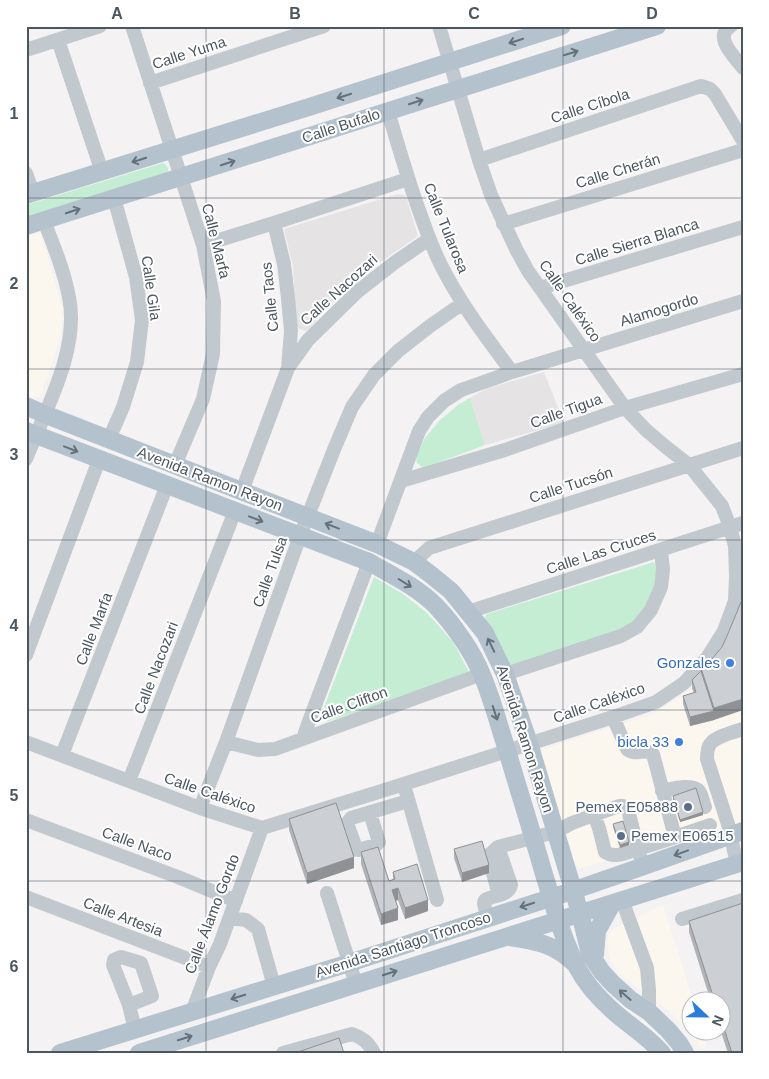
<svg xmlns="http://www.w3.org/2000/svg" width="769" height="1079" font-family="Helvetica,sans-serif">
	<rect width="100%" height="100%" fill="#f4f2f2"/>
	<!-- commercial -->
	<path fill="#fcf7ee" d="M40,232L62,306L61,335L40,397H33L26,392V237Z
		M743,611V823L722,830L579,868L573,863L539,752L544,749L651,715L679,698L706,677Z
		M663,905L693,1001L692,1002V1032H702L707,1048L702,1049L675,1016L664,1007L624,978L612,964L609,955L608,944V937L613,929Z"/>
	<!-- education -->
	<path fill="#e5e3e3" d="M398,194L406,196L418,236L352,282L331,304L310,328L307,331L299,329L296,325L293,266L284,229Z
		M544,372L564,423L485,445L470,398L488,388Z"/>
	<!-- green -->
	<path fill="#c5edd3" d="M163,163C167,165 169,168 168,172L26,219V205Z
		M470,398L485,445L429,466L422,467L417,463L416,457L425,438L440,420L458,405Z
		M654,562L658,574L655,592L639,619L625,628L509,666L502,648L494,631L486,621L485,617L487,614Z
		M374,577L403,594L427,613L453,642L468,670L469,675L329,721H323L321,715Z"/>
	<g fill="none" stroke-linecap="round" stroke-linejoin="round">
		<!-- minor -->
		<path stroke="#c1c9cf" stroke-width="14" d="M132,26L203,245L214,301L213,354L203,399L175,465
			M731,26C713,37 734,56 743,68
			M58,40L102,172
			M26,50L100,26
			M150,83L324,26
			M388,111C398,145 408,180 420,213C426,230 432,247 440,263C459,302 486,337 512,372
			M479,160L701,86L710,89L715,94L743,141
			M26,173L33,193
			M274,223L284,264L288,298L291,331L288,368
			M503,224L743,150
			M203,245L274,223L408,179
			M540,288L743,227
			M109,439L123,407L137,362L142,320L136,277L114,198
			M26,459C45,411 80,349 69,297C64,271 54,246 44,221
			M401,481L505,450L625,408L743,374
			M242,491L288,368L308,340L357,292L394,263L429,239
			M377,544L419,431L428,417L444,401L461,390L512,372L743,301
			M414,562L429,548L743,448
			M468,612L743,523
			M26,655L99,460
			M505,674L621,636L637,627L651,610L661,587L663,570L661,550
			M613,717L627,749C636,757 644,747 653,754L675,837
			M303,739L308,724L369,562
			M26,742L200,808L262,828L385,790L613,717L656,702L684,683L707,658L724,631L735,601L736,576L735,546L730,527L722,506L689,465L666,447L646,430L625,408L528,271L516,249L491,195L479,160L439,26
			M226,742L258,750L275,749L482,674
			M62,755L167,485
			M129,781L235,511
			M662,791C671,789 693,783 699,791C702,795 703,802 705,807
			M406,792L437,900
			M200,808L226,742L300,536L335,447L352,407L374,375L398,351L430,326L463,303
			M370,813L379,842L376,845L358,850L356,848L347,823L351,818L408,801
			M26,820L178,877L236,901
			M498,847L489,855V859L499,895
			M640,856L638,849L675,837L710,825
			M737,864L728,824L707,759C707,754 707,747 711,743C717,736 734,732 743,729
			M327,893L356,984
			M26,897L209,967
			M622,900L647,968L649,990V1012
			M230,918L246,920L258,929L274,986
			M487,918L484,903L485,900C494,895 509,896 511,885L498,847L555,832L572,823L594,815L599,828L605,852C615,859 627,852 638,849L628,810L623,806H619L594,815
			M682,919L743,900
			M129,1005L152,996L141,963L121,957L114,960L113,965L129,1005L135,1030
			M192,1012L209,967L220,944L262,828
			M283,1053L352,1034C363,1038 368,1042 374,1053"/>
		<!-- major -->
		<path stroke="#b4c2ce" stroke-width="18" d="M26,195L309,107L562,26
			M26,226C236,160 446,92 657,26
			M26,406L44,414L377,544L414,562L430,574L451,591L485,633L505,674L529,743L580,913L590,954L602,972L613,984L631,1000L649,1012L668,1030L679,1043L685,1053
			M26,431L369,562C392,575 417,587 436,606C453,624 473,652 482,675C492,698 498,723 506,747C518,788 531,829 543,871C553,903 562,937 577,967C588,988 606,1006 625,1021C638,1031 651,1040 662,1053
			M510,937C536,941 555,944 575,964
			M595,955L597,931L612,904
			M60,1053L349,963L572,891L644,866L743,831
			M139,1053L743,862"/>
	</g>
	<!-- wall -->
	<path fill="#afb2b6" d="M722,647L714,720L690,726L683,704V696L694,693L692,689V680L701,671V668L706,666Z
		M673,796L703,815L680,822L673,799Z
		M289,819L354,868L307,884L289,830Z
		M613,824L629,845L620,848L613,827Z
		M454,849L489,873L462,882L454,858Z
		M361,852L389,881L393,879V872L428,911L405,919L398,900L396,901L398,920L381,925L361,864Z
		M689,921L743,1053H728L721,1032L722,1002H711L689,932Z"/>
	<!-- shaded-wall -->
	<path fill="#8f9194" d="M743,699V710L714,720V708Z
		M714,711V720L690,726V717Z
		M703,812V815L680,822V820Z
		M629,842V845L620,848V845Z
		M354,857V868L307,884V873Z
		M489,865V873L462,882V873Z
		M398,888V900L392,902V890Z
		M428,900V911L405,919V908Z
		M398,908V920L381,925V914Z"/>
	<!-- building -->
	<path fill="#cccfd4" stroke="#8f9194" d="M743,600V699L714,708L701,668L706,666L722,647L727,636L741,602Z
		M701,671L714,711L690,717L683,696L696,692L692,680Z
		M696,788L703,812L680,820L673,796Z
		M336,803L354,857L307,873L289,819Z
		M623,821L629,842L620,845L613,824Z
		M482,841L489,865L462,873L454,849Z
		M378,847L389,881L395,879L393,872L417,864L428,900L405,908L398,888L392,890L398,908L381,914L361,852Z
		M743,903V1053H732L722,1022V1002H715L689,921Z
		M339,1038L344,1053H295Z"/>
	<!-- one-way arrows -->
	<defs><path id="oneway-shaft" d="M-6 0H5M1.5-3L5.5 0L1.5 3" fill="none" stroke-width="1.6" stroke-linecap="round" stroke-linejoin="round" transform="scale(1.25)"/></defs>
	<g stroke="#65717a">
		<use href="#oneway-shaft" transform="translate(516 41) rotate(162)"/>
		<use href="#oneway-shaft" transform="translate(571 53) rotate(-17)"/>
		<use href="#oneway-shaft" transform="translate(344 96) rotate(162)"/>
		<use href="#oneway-shaft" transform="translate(416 102) rotate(-18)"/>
		<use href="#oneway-shaft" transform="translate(139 160) rotate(162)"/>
		<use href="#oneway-shaft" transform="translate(228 163) rotate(-18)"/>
		<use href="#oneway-shaft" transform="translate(73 211) rotate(-18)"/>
		<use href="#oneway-shaft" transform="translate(71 449) rotate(21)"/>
		<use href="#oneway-shaft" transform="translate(256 519) rotate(21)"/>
		<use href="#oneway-shaft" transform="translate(332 526) rotate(-159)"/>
		<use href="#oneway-shaft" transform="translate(405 583) rotate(32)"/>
		<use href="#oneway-shaft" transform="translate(491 645) rotate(-116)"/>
		<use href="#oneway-shaft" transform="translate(495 713) rotate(72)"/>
		<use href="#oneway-shaft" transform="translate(681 853) rotate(160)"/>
		<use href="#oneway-shaft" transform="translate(527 905) rotate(162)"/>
		<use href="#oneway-shaft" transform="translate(390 973) rotate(-18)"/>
		<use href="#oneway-shaft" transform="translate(625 995) rotate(-139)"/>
		<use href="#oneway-shaft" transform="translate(238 997) rotate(163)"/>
		<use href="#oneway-shaft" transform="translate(185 1038) rotate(-17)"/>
	</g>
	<!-- grid -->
	<path fill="none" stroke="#4b565e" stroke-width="1" stroke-opacity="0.55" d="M206,26V1053M384,26V1053M563,26V1053M26,198H743M26,369H743M26,540H743M26,710H743M26,881H743"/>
	<!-- markers -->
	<g fill="#3f7fe0" stroke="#fff" stroke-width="2">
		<circle cx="730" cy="663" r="5"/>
		<circle cx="679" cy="742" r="5"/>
	</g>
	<g fill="#5c6f8a" stroke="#fff" stroke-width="2">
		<circle cx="688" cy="807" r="5"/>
		<circle cx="621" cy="836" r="5"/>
	</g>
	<g text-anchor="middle" stroke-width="4" stroke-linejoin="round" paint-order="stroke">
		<!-- street labels -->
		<g font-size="15" fill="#4b565e" stroke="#fff">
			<text transform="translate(189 53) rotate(-18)" y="5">Calle Yuma</text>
			<text transform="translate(590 106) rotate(-18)" y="5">Calle Cíbola</text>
			<text transform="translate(341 126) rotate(-18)" y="5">Calle Bufalo</text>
			<text transform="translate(618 171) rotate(-17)" y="5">Calle Cherán</text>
			<text transform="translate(446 228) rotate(68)" y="5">Calle Tularosa</text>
			<text transform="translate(216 241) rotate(76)" y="5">Calle Marfa</text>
			<text transform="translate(637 242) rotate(-17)" y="5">Calle Sierra Blanca</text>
			<text transform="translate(151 288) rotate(82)" y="5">Calle Gila</text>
			<text transform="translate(339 290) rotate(-42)" y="5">Calle Nacozari</text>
			<text transform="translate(270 297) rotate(-96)" y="5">Calle Taos</text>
			<text transform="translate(570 301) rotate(55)" y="5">Calle Caléxico</text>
			<text transform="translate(659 310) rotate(-17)" y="5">Alamogordo</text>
			<text transform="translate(566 411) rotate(-20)" y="5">Calle Tigua</text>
			<text transform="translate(210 479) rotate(21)" y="5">Avenida Ramon Rayon</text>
			<text transform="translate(571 485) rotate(-18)" y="5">Calle Tucsón</text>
			<text transform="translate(601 552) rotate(-18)" y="5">Calle Las Cruces</text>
			<text transform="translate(270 572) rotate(-70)" y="5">Calle Tulsa</text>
			<text transform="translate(94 629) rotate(-69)" y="5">Calle Marfa</text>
			<text transform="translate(156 668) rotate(-69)" y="5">Calle Nacozari</text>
			<text transform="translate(599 703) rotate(-19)" y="5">Calle Caléxico</text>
			<text transform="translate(349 705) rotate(-20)" y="5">Calle Clifton</text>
			<text transform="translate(525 739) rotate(72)" y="5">Avenida Ramon Rayon</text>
			<text transform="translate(210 793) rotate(19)" y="5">Calle Caléxico</text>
			<text transform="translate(137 844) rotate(20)" y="5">Calle Naco</text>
			<text transform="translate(212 914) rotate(-69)" y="5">Calle Álamo Gordo</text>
			<text transform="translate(123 917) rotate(21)" y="5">Calle Artesia</text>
			<text transform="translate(403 945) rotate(-18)" y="5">Avenida Santiago Troncoso</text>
		</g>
		<!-- shop labels -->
		<g font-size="15" fill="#366cbe" stroke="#fff" text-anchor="end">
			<text x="720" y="668">Gonzales</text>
			<text x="669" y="747">bicla 33</text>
		</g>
		<!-- service labels -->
		<g font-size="15" fill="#4e5e75" stroke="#fff" text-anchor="end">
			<text x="678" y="812">Pemex E05888</text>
			<text x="631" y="841" text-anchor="start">Pemex E06515</text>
		</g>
	</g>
	<!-- border -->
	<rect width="769" height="1079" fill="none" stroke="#ffffff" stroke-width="55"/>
	<!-- north arrow -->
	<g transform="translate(706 1016) rotate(112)"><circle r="24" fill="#ffffff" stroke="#b7bbbf"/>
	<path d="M0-4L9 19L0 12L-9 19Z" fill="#297cd7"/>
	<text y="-8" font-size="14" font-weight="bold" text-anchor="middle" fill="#4b565e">N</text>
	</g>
	<rect x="28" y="28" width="714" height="1024" fill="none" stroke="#4b565e" stroke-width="2"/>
	<g font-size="16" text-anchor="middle" font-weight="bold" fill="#4b565e">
		<text x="117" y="19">A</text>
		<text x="295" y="19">B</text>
		<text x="474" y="19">C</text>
		<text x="652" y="19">D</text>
		<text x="14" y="119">1</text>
		<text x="14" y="289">2</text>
		<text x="14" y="460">3</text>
		<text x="14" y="631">4</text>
		<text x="14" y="801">5</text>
		<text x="14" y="972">6</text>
	</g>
</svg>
